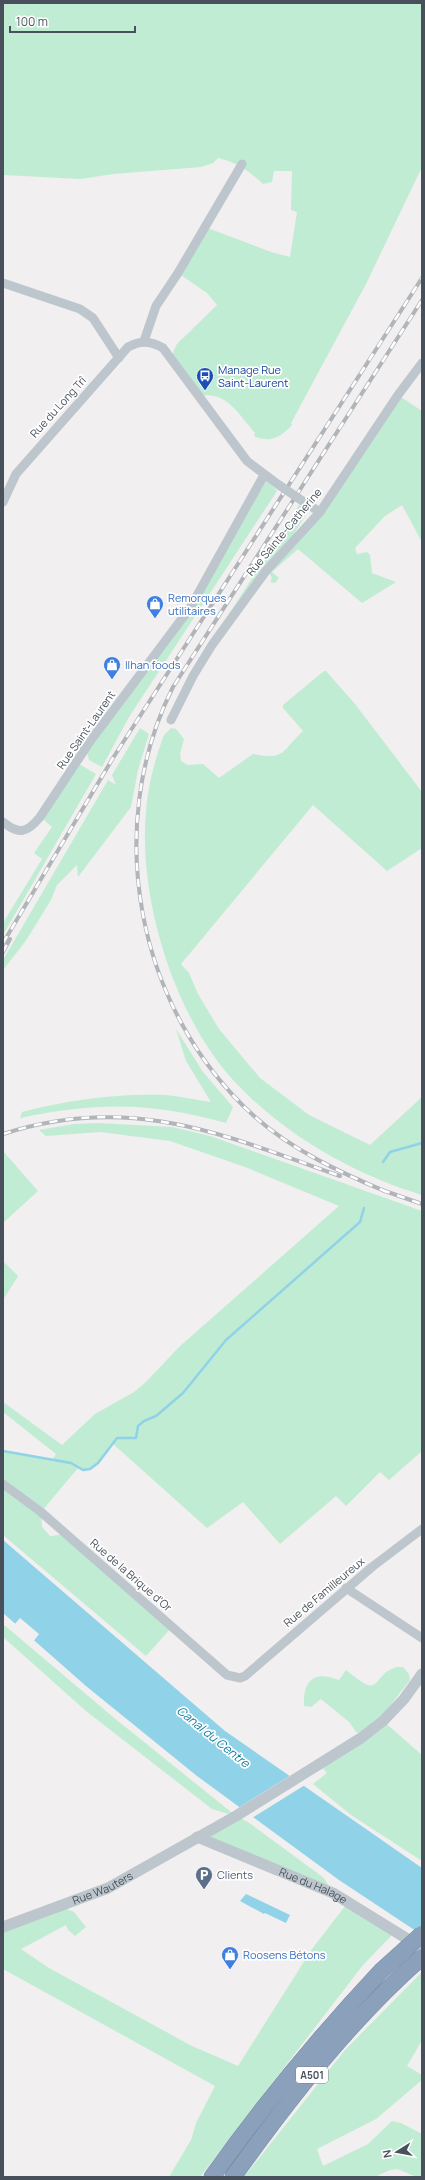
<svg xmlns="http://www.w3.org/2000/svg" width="425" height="2180" font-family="Manrope,sans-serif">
	<rect width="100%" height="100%" fill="#f1efef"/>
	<!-- green -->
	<path fill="#c0ecd3" d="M3,3H422V167L366,284L291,423L292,425C280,438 270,443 254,436L255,433C239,415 227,391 200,396L173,360V352L177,344L217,305L207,293L178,273L205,227L271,252L290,257L297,212L291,210L292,171H274L272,182L263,184C250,172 237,162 218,158L213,163L201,167L113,174L81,179L3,175Z
		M398,395L422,411V542L402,505L385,516L355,548L357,554L367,552L370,555L372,573L396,582L362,603L298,549L272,572L279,578L275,583L270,582L272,578L270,574L266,576L218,631L299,505L304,506L305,516L292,537L320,512Z
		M264,475L277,491L129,717L102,767L89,760L87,753L190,608Z
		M324,671H326L355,704L422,792V848L387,871L313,805L181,964L189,973L198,994L219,1029L260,1078L309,1115L370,1145L422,1097V1195C352,1174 283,1134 233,1080C174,1015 138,898 146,811C148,785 155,759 164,735L171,728L176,729L184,739L180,754L181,761L188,765L203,764L219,778L253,754C286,761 282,750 303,731L283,708V705Z
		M140,728L149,734L138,770L131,807L78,877L77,865L57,885L51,900L25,942L3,970V960L108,780L116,785L112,775Z
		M79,764L96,774L3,935V923L42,859L34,853L52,827L43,819Z
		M176,1029L203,1072L233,1107L226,1123C150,1102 97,1102 20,1118L22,1112C66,1100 119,1093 165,1095C180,1096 196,1100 211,1102L186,1061Z
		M98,1123L172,1127L210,1136L422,1211V1451L389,1480L380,1472L346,1506L336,1496L280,1544L243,1502L207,1528L112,1443C103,1455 95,1474 78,1468L41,1512L42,1527L50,1536L66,1534L172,1627L146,1656L3,1535V1451L53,1459L56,1454L3,1412V1402L62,1445L95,1414L134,1392L146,1382L179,1347L339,1206L245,1167L170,1141L100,1132L46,1136L39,1130L74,1124Z
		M3,1151L38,1191L3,1223Z
		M3,1261L18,1276L3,1300Z
		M3,1624L113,1717L236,1816L248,1822L324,1878L333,1893L197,1837L235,1816L212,1809L86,1711L3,1637Z
		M397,1667H403L409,1674L410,1680L375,1725L357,1733L349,1722L321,1699L311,1707L304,1706C303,1680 314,1670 339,1680L346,1670C385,1702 368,1676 397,1667Z
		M383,1721L422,1755V1861L351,1815L313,1784L327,1773L320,1765Z
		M349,1901L396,1931L363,1965L200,2177H169L191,2140L196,2123L215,2086L3,1969V1927L62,1907L74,1912L86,1927L75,1936L68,1930L66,1925L21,1949L49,1968L192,2046L238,2066L312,1949Z
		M422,1972V2040L407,2066L422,2075V2080L376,2119L317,2149L323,2166L368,2144L392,2121L401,2123L422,2134V2177C413,2177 409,2173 400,2170C392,2167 382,2174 375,2177H244L345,2050Z"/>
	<!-- water -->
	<path fill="#90d2e7" d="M3,1540L225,1731L422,1868V1935L339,1880L197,1776L86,1686L3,1613Z
		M246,1894L290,1915L286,1923L265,1913L264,1914L240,1901Z"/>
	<!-- pier -->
	<path fill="#f1efef" d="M20,1618L39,1634L33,1642L14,1625Z
		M291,1775L305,1785L252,1818L238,1808Z"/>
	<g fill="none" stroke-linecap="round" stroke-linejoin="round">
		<!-- stream -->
		<path stroke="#90d2e7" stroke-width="2.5" d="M383,1162L390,1152L422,1143
			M3,1451L71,1463L83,1470L90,1469L98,1463L117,1438H136L138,1426L144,1421L156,1416L183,1393L226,1340L360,1222L364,1208"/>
		<defs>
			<path id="motorway" d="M212,2177C264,2104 320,2036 381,1971
				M233,2177C289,2099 350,2020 422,1957"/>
		</defs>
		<!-- motorway casing -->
		<use href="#motorway" stroke="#758ba6" stroke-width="17"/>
		<!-- minor -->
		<path stroke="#bec6cd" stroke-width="9" d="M3,283L80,309L93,318L119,358
			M144,341L156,306L178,273L242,164
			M3,502L16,474L128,347C141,340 151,341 163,348L247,461L279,485
			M304,502L320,512
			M171,720L193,676L212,645L266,571L320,512L398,395L422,363
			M3,822C19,835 27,833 40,817L91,740L190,608L264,475
			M3,1484L41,1512L227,1675L240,1678L245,1676L372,1567L422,1529
			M346,1588L422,1638"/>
		<!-- tertiary -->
		<g stroke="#bec6cd" stroke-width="11">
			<path id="s1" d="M197,1837L333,1893L422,1948"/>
			<path id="s2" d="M3,1927L108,1888L236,1816L361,1738L383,1721L404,1699L422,1674"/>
		</g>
		<!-- motorway -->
		<use href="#motorway" stroke="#8aa0bb" stroke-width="16"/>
		<defs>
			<path id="rail" d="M3,943L113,758L422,278
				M3,952L10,939
				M3,1134C130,1093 222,1134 340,1176
				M382,1190L422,1204
				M387,1192C341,1173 292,1150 254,1116C137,1010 102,829 173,687L422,300"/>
		</defs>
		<!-- rail casing -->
		<use href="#rail" stroke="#b1b4b9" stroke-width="4"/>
		<!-- rail -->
		<use href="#rail" stroke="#fff" stroke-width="2.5" stroke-dasharray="8" stroke-linecap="butt"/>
		<defs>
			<path id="motorway-bridge" d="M381,1971L422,1934"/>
		</defs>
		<!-- motorway-bridge casing -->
		<use href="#motorway-bridge" stroke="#758ba6" stroke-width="17" stroke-linecap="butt"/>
		<!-- minor-bridge -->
		<path stroke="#bec6cd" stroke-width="9" d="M279,485L304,502"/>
		<!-- motorway-bridge -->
		<use href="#motorway-bridge" stroke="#8aa0bb" stroke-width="16"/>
	</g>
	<!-- icons -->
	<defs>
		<symbol id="bus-pin" viewBox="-11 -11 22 30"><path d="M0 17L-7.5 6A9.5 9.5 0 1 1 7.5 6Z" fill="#1a4fb4" stroke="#fff"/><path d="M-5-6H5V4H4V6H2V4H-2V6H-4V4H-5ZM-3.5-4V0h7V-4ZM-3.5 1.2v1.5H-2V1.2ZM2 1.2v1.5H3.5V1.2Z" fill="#fff"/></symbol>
		<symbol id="shop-pin" viewBox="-11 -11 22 30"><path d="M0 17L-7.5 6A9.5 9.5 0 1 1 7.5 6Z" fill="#3f7fe0" stroke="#fff"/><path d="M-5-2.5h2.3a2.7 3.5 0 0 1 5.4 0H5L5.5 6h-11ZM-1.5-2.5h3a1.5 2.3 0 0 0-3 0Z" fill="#fff"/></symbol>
		<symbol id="parking-pin" viewBox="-11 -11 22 30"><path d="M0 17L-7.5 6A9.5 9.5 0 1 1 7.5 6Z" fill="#5c6f8a" stroke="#fff"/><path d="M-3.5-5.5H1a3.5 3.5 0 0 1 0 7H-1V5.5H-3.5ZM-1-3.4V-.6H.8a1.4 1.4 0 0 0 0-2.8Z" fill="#fff"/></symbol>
	</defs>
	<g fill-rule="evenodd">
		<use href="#bus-pin" x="195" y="366" width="20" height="27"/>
		<use href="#shop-pin" x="145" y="594" width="20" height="27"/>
		<use href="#shop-pin" x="102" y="655" width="20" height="27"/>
		<use href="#parking-pin" x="194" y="1865" width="20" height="27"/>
		<use href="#shop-pin" x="220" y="1945" width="20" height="27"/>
	</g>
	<g text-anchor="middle" stroke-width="3.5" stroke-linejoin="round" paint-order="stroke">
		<!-- shield labels -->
		<rect fill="#fff" stroke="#7f858c" stroke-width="1" x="296" y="2067" width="32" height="16" rx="3"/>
		<g font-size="10" font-weight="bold" fill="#48515b">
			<text x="312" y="2079">A501</text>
		</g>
		<!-- transit labels -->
		<g font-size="11" fill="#164399" stroke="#fff" text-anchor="start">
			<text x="218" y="374">Manage Rue<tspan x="218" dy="13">Saint-Laurent</tspan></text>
		</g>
		<!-- street labels -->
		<g font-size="11" fill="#48515b" stroke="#fff">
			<text transform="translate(58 407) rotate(-48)" y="4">Rue du Long Trî</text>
			<text transform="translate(284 532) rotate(-50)" y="4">Rue Sainte-Catherine</text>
			<text transform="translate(86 730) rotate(-55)" y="4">Rue Saint-Laurent</text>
			<text transform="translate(131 1575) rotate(41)" y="4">Rue de la Brique d'Or</text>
			<text transform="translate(324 1592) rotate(-40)" y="4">Rue de Familleureux</text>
			<text dy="4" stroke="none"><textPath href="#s1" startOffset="126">Rue du Halage</textPath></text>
			<text dy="4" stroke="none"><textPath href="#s2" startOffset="107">Rue Wauters</textPath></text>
		</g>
		<!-- shop labels -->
		<g font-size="11" fill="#366cbe" stroke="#fff" text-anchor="start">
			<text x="168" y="602">Remorques<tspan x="168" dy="13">utilitaires</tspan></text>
			<text x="125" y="669">Ilhan foods</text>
			<text x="243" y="1959">Roosens Bétons</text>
		</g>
		<!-- service labels -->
		<g font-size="11" fill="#4e5e75" stroke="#fff" text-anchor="start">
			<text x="217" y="1879">Clients</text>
		</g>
		<!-- water labels -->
		<g font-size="12" font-style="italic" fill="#157fa1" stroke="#fff">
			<text transform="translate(213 1737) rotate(39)" y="4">Canal du Centre</text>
		</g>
	</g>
	<!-- border -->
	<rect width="425" height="2180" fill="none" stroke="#48515b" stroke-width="8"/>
	<!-- north arrow -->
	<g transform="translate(397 2152) rotate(259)" stroke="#ffffff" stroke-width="3" paint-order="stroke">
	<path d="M0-3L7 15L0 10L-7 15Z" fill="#48515b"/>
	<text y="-6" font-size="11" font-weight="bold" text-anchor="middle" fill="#48515b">N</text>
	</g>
	<!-- scale -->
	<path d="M10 26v6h125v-6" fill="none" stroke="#48515b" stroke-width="2"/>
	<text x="16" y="26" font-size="12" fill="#48515b" stroke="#ffffff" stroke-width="3" paint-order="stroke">100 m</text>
</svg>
